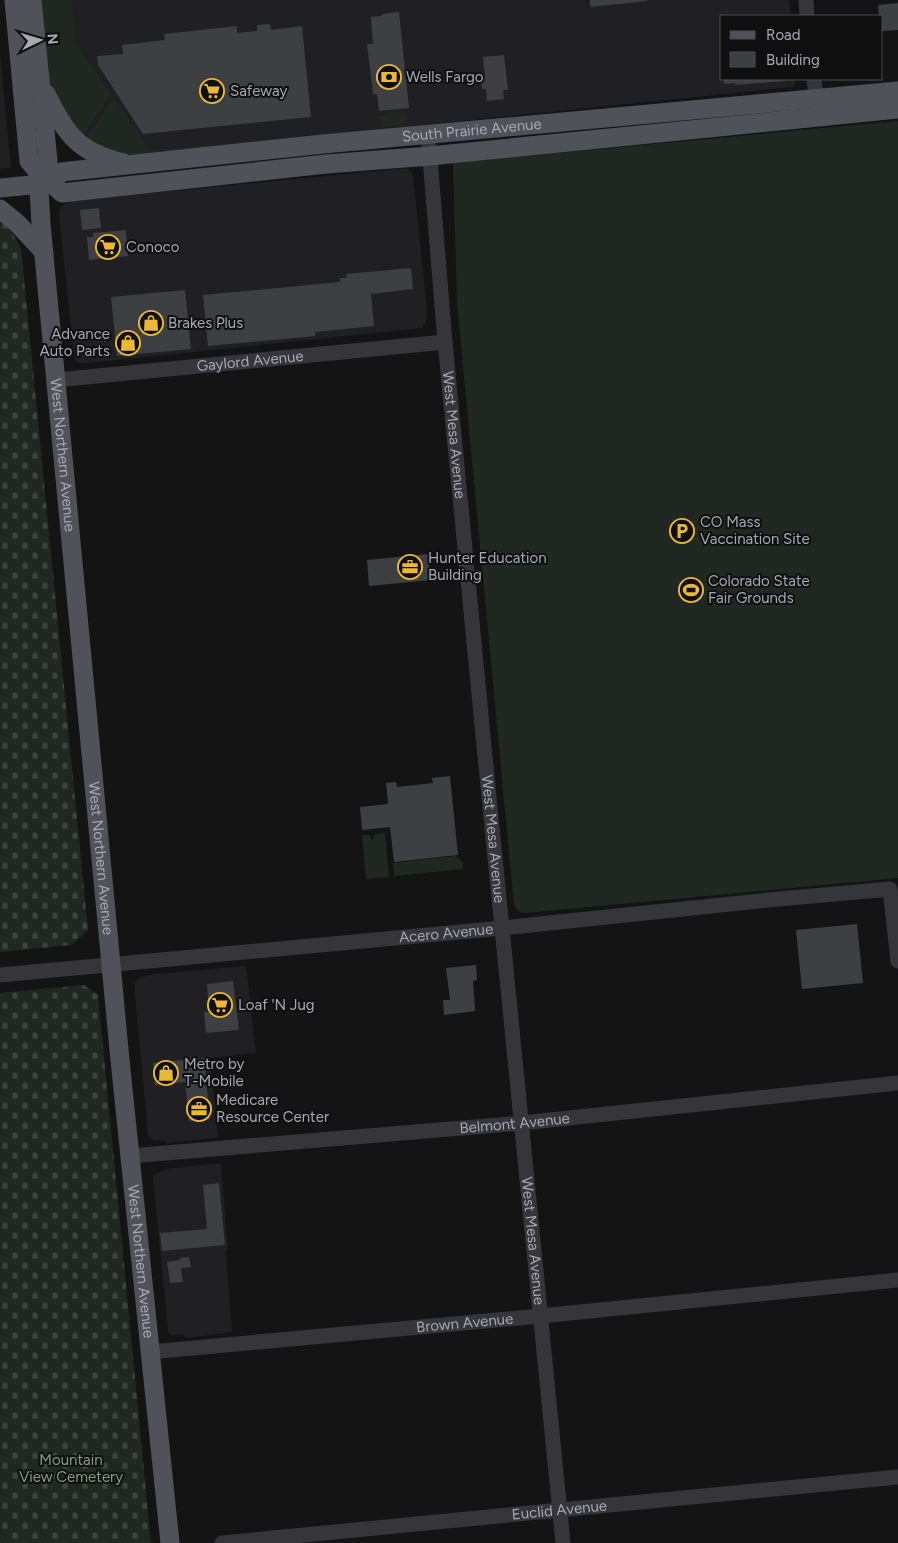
<svg xmlns="http://www.w3.org/2000/svg" width="898" height="1543" font-family="Figtree,sans-serif">
	<defs>
		<pattern id="cemetery-stones" width="16" height="16" patternUnits="userSpaceOnUse" patternTransform="scale(1.25)"><rect width="16" height="16" fill="#202821"/><path d="M2 7V4a2 2 0 0 1 4 0v3zM10 15v-3a2 2 0 0 1 4 0v3z" fill="#3d443f"/></pattern>
	</defs>
	<rect width="100%" height="100%" fill="#141415"/>
	<!-- built -->
	<path fill="#202022" d="M39,0H789L791,16H722V79H796L793,87L149,153L109,148L79,132Z
		M0,55L11,168L0,169Z
		M407,168L413,174L427,311L426,322L422,328L88,363H79L76,361L74,356L59,215L60,209L64,205L72,201Z
		M246,966L256,1053L210,1058L218,1138L166,1143L164,1140L155,1141L151,1139L148,1135L134,984L139,978L155,974Z
		M221,1163L228,1251H226L232,1332L187,1338L183,1335H170L168,1331L153,1177L156,1174L166,1169Z"/>
	<!-- grass -->
	<path fill="#202821" d="M39,0H72L76,44L111,94L85,133L82,135L53,97L49,81Z
		M114,98L150,151L278,139V143L166,154L165,151L153,152V155C125,156 113,153 88,140V135Z
		M401,111V114H406L407,118L403,125L382,128L380,116L387,115L388,113Z
		M898,121V878L525,913L518,911L514,905L457,302L453,163Z
		M385,833L389,877L366,879L362,835H370L372,840L374,838V834Z
		M456,856L463,862V869L394,876L393,863Z"/>
	<!-- cemetery -->
	<path fill="url(#cemetery-stones)" d="M0,220L9,228L21,248L88,930L72,945L0,952Z
		M84,985L98,995L151,1543H0V993Z"/>
	<!-- building -->
	<path fill="#3e3f42" d="M590,0H647V1L590,7Z
		M898,3V30L882,31V16H879L878,5Z
		M399,12L409,108L379,111L377,94H373L367,44H373L371,17L382,16V14Z
		M270,24L271,30L302,26L311,117L143,134L98,65L97,56L123,54L122,45L165,40L164,34L237,26V33L257,31V25Z
		M504,55L508,90H503L504,99L487,101L486,89H482L481,77H485L483,57Z
		M724,79H785V81L735,85V83L724,84Z
		M99,208L101,228L82,230L80,210Z
		M126,230L128,256L89,260L87,237H93V233Z
		M411,268L413,289L371,294L374,326L315,332V336L208,346L203,295L340,282V278H347L346,274Z
		M185,290L191,349L117,356L111,297Z
		M428,554L431,580L369,586L367,560Z
		M450,776L458,855L394,862L390,827L362,830L360,807L388,804L386,783L396,782L397,787L433,783L432,778Z
		M857,924L863,983L802,989L796,930Z
		M476,965L477,980L473,981L475,1011L444,1015L443,1000H450L446,968Z
		M233,981L239,1030L206,1033L204,1012H209L207,984Z
		M204,1058L210,1119L189,1121L185,1082L155,1085L153,1063Z
		M219,1183L225,1245L162,1251L160,1233L207,1229L203,1185Z
		M189,1257L191,1267L181,1268L183,1282L170,1283L167,1262L180,1260V1258Z"/>
	<g fill="none" stroke-linecap="round" stroke-linejoin="round">
		<!-- minor -->
		<g stroke="#35353a" stroke-width="15">
			<path d="M806,0L807,16"/>
			<path d="M814,79L817,108"/>
			<path id="s1" d="M428,134L445,342L487,777L563,1543"/>
			<path id="s2" d="M56,380L445,342"/>
			<path id="s3" d="M0,975L502,928L768,900L890,889L898,961"/>
			<path id="s4" d="M130,1156L522,1123L898,1083"/>
			<path id="s5" d="M150,1352L540,1316L898,1280"/>
			<path id="s6" d="M222,1543L898,1477"/>
		</g>
		<!-- major -->
		<g stroke="#515259" stroke-width="19">
			<path id="s7" d="M14,0L29,161L38,172L41,224L120,1060L170,1543"/>
			<path d="M32,0L48,161L38,172"/>
			<path d="M46,94C65,133 78,153 124,163"/>
			<path d="M51,183L62,193L326,164L430,156L898,109"/>
			<path id="s8" d="M0,188L51,183L61,172L323,144L898,91"/>
			<path d="M0,209L17,223L44,252"/>
		</g>
	</g>
	<!-- icons -->
	<defs>
		<symbol id="bank-ring" viewBox="-11 -11 22 22"><circle r="9.5" fill="#0f0f10" stroke="#ebb936" stroke-width="1.5"/><path d="M-6-4H6V4H-6ZM0-2.3a2.3 2.3 0 1 0 0 4.6a2.3 2.3 0 1 0 0-4.6Z" fill="#ebb936"/></symbol>
		<symbol id="supermarket-ring" viewBox="-11 -11 22 22"><circle r="9.5" fill="#0f0f10" stroke="#ebb936" stroke-width="1.5"/><path d="M-6-5.5h2.5l.6 2H6L4.5 2H-2.5L-4.4-4H-6ZM-1.5 3.2a1.3 1.3 0 1 0 .1 0ZM3 3.2a1.3 1.3 0 1 0 .1 0Z" fill="#ebb936"/></symbol>
		<symbol id="shop-ring" viewBox="-11 -11 22 22"><circle r="9.5" fill="#0f0f10" stroke="#ebb936" stroke-width="1.5"/><path d="M-5-2.5h2.3a2.7 3.5 0 0 1 5.4 0H5L5.5 6h-11ZM-1.5-2.5h3a1.5 2.3 0 0 0-3 0Z" fill="#ebb936"/></symbol>
		<symbol id="parking-ring" viewBox="-11 -11 22 22"><circle r="9.5" fill="#0f0f10" stroke="#ebb936" stroke-width="1.5"/><path d="M-3.5-5.5H1a3.5 3.5 0 0 1 0 7H-1V5.5H-3.5ZM-1-3.4V-.6H.8a1.4 1.4 0 0 0 0-2.8Z" fill="#ebb936"/></symbol>
		<symbol id="office-ring" viewBox="-11 -11 22 22"><circle r="9.5" fill="#0f0f10" stroke="#ebb936" stroke-width="1.5"/><path d="M-6-3h4V-5.5h4V-3h4V5H-6ZM-1-4.5V-3h2v-1.5ZM-6 0V1H6V0Z" fill="#ebb936"/></symbol>
		<symbol id="stadium-ring" viewBox="-11 -11 22 22"><circle r="9.5" fill="#0f0f10" stroke="#ebb936" stroke-width="1.5"/><path d="M0-5a6.5 5 0 1 0 0 10a6.5 5 0 1 0 0-10ZM-3.5-1.8h7v3.6h-7Z" fill="#ebb936"/></symbol>
	</defs>
	<g fill-rule="evenodd">
		<use href="#bank-ring" x="375" y="63" width="28" height="28"/>
		<use href="#supermarket-ring" x="198" y="77" width="28" height="28"/>
		<use href="#supermarket-ring" x="94" y="233" width="28" height="28"/>
		<use href="#shop-ring" x="137" y="309" width="28" height="28"/>
		<use href="#shop-ring" x="114" y="329" width="28" height="28"/>
		<use href="#parking-ring" x="668" y="517" width="28" height="28"/>
		<use href="#office-ring" x="396" y="553" width="28" height="28"/>
		<use href="#stadium-ring" x="677" y="576" width="28" height="28"/>
		<use href="#supermarket-ring" x="206" y="991" width="28" height="28"/>
		<use href="#shop-ring" x="152" y="1059" width="28" height="28"/>
		<use href="#office-ring" x="185" y="1095" width="28" height="28"/>
	</g>
	<g text-anchor="middle" stroke-width="4" stroke-linejoin="round" paint-order="stroke">
		<!-- poi labels -->
		<g font-size="15" fill="#a6aab5" stroke="#0f0f10" text-anchor="start">
			<text x="406" y="82">Wells Fargo</text>
			<text x="230" y="96">Safeway</text>
			<text x="126" y="252">Conoco</text>
			<text x="168" y="328">Brakes Plus</text>
			<text x="110" y="339" text-anchor="end">Advance<tspan x="110" dy="17">Auto Parts</tspan></text>
			<text x="700" y="527">CO Mass<tspan x="700" dy="17">Vaccination Site</tspan></text>
			<text x="428" y="563">Hunter Education<tspan x="428" dy="17">Building</tspan></text>
			<text x="708" y="586">Colorado State<tspan x="708" dy="17">Fair Grounds</tspan></text>
			<text x="238" y="1010">Loaf 'N Jug</text>
			<text x="184" y="1069">Metro by<tspan x="184" dy="17">T-Mobile</tspan></text>
			<text x="216" y="1105">Medicare<tspan x="216" dy="17">Resource Center</tspan></text>
		</g>
		<!-- street labels -->
		<g font-size="15" fill="#a6aab5" stroke="#0f0f10">
			<text dy="5" stroke="none"><textPath href="#s8" startOffset="479">South Prairie Avenue</textPath></text>
			<text dy="5" stroke="none"><textPath href="#s2" startOffset="195">Gaylord Avenue</textPath></text>
			<text dy="5" stroke="none"><textPath href="#s1" startOffset="302">West Mesa Avenue</textPath></text>
			<text dy="5" stroke="none"><textPath href="#s7" startOffset="460">West Northern Avenue</textPath></text>
			<text dy="5" stroke="none"><textPath href="#s1" startOffset="708">West Mesa Avenue</textPath></text>
			<text dy="5" stroke="none"><textPath href="#s7" startOffset="865">West Northern Avenue</textPath></text>
			<text dy="5" stroke="none"><textPath href="#s3" startOffset="448">Acero Avenue</textPath></text>
			<text dy="5" stroke="none"><textPath href="#s4" startOffset="386">Belmont Avenue</textPath></text>
			<text dy="5" stroke="none"><textPath href="#s1" startOffset="1112">West Mesa Avenue</textPath></text>
			<text dy="5" stroke="none"><textPath href="#s7" startOffset="1270">West Northern Avenue</textPath></text>
			<text dy="5" stroke="none"><textPath href="#s5" startOffset="316">Brown Avenue</textPath></text>
			<text dy="5" stroke="none"><textPath href="#s6" startOffset="339">Euclid Avenue</textPath></text>
		</g>
		<!-- park labels -->
		<g font-size="15" fill="#7da081" stroke="#0f0f10">
			<text x="71" y="1465">Mountain<tspan x="71" dy="17">View Cemetery</tspan></text>
		</g>
	</g>
	<!-- legend -->
	<rect x="720" y="15" width="162" height="65" fill="#0f0f10" stroke="#4b4d52"/>
	<rect x="730" y="31" width="25" height="8" fill="#515259" stroke="#4b4d52"/>
	<text x="766" y="40" font-size="15" fill="#a6aab5">Road</text>
	<rect x="730" y="52" width="25" height="15" fill="#3e3f42" stroke="#4b4d52"/>
	<text x="766" y="65" font-size="15" fill="#a6aab5">Building</text>
	<!-- north arrow -->
	<g transform="translate(40 40) rotate(85)" stroke="#0f0f10" stroke-width="4" paint-order="stroke">
	<path d="M0-4L9 19L0 12L-9 19Z" fill="#a6aab5"/>
	<text y="-8" font-size="14" font-weight="bold" text-anchor="middle" fill="#a6aab5">N</text>
	</g>
</svg>
